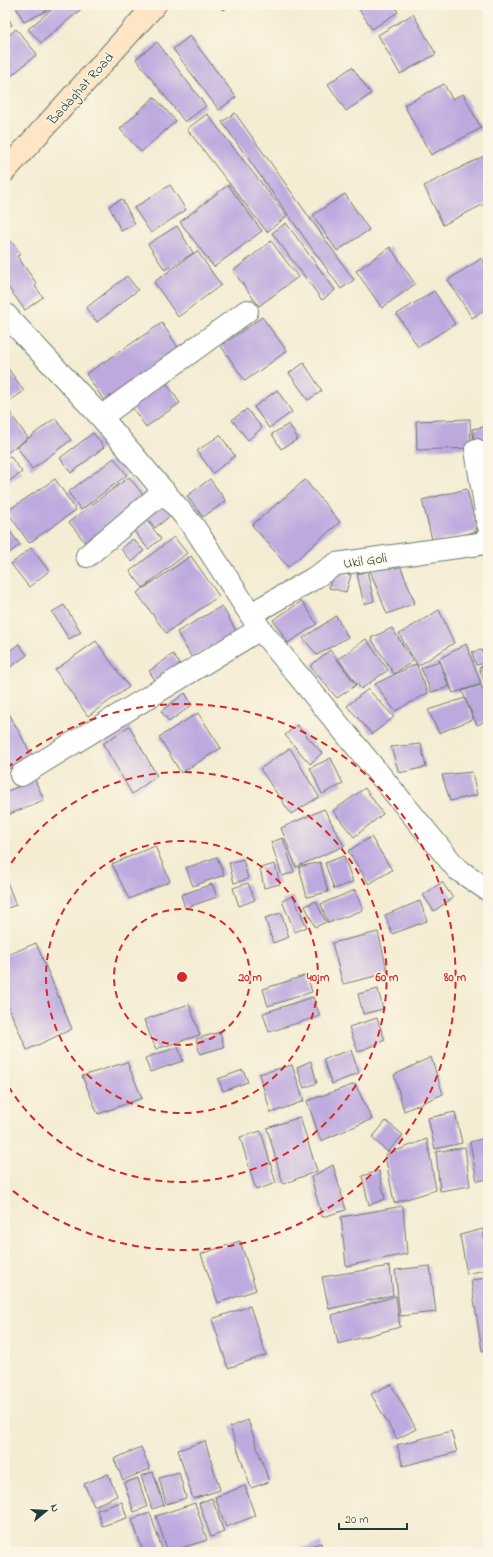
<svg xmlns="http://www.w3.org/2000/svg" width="493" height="1557" font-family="'Indie Flower',sans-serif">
	<rect width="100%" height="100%" fill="#fcf5e5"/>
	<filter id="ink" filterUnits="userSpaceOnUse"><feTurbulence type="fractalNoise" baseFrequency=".025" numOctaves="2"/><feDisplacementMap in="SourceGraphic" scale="8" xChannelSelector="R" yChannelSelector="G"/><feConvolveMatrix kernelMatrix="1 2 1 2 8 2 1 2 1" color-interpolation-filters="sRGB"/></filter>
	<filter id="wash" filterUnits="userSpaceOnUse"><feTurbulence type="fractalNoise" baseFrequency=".012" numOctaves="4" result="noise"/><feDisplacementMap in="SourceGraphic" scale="16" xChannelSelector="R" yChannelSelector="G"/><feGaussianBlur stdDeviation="0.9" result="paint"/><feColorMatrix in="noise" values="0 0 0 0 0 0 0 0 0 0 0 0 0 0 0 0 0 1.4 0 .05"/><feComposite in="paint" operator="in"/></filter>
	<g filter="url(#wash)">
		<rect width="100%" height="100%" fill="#f4ecd3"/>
		<g id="blocks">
			<!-- building -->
			<path fill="#bea9df" d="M15,5H53L54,7L24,22Z
				M57,5H86L41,43L28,29Z
				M218,5H229L224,10Z
				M361,5H394L398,12L372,29L358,7Z
				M5,12L12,25L5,28Z
				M413,14L436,54L400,74L378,35Z
				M16,29L37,54L5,81V39Z
				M190,36L236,97L219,110L173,49Z
				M157,42L206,106L185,122L136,59Z
				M352,67L371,94L346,111L328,84Z
				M444,84L452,99L463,94L481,128L431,155L404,105Z
				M154,97L176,121L141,152L120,129Z
				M235,113L354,280L341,289L222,122Z
				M207,114L287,216L267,232L187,129Z
				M488,154V202L443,225L424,186Z
				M170,185L186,210L151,233L134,208Z
				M228,185L262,231L214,267L180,222Z
				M345,194L369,230L337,251L313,215Z
				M122,199L135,224L121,231L109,206Z
				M286,223L335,290L322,300L272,233Z
				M177,226L193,253L165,270L148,244Z
				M11,241L21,254L17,256L37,284L35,286L43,297L25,310L5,283V245Z
				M271,241L298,277L259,306L233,271Z
				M390,247L415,284L382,308L356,271Z
				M197,251L221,285L178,317L154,282Z
				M482,258L488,268V308L472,318L448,280Z
				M127,276L138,290L97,322L86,308Z
				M434,291L455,324L418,347L397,314Z
				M262,317L287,351L245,381L221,346Z
				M162,323L181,352L105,402L86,374Z
				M304,363L322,391L308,400L289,373Z
				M5,364L24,391L5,404Z
				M165,381L180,403L146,427L131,406Z
				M277,390L292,412L269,428L254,407Z
				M7,409L28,438L5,454V410Z
				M247,409L262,428L248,440L232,420Z
				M55,418L71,440L32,469L17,447Z
				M470,419L471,448L417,450L416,421Z
				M289,424L298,439L281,449L272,434Z
				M488,426V452L477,454L472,429Z
				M93,433L104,447L71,473L60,458Z
				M220,435L235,456L213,473L197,451Z
				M10,456L22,472L5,484V460Z
				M114,458L127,475L81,510L68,492Z
				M129,477L148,501L88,546L69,522Z
				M55,479L76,510L29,543L7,511Z
				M210,479L226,501L203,517L187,496Z
				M305,480L340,522L288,567L252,525Z
				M467,489L477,531L433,543L422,500Z
				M166,498L176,511L155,528L145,515Z
				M144,517L161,539L148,549L131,527Z
				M5,524L20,545L5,556Z
				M174,537L187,553L143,588L130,571Z
				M133,539L144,551L132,562L121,549Z
				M31,548L49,571L29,587L11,564Z
				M191,556L219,596L166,633L137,593Z
				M398,560L415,603L387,614L370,571Z
				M333,570L351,575L346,592L329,588Z
				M367,571L374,601L364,604L357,574Z
				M302,601L317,624L288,643L273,620Z
				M64,605L81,632L69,639L52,612Z
				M222,606L237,633L192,658L177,632Z
				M439,610L454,643L418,666L399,634Z
				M336,616L348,637L317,655L303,638Z
				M392,628L413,661L394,674L371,638Z
				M366,639L388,670L361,689L338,659Z
				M96,641L129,687L88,716L55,670Z
				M19,644L27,655L5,671V654Z
				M466,644L481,684L453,693L439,659Z
				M330,650L356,685L337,698L310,666Z
				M482,650L486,663L476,665L472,652Z
				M173,654L181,666L157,683L149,671Z
				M439,661L449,687L431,692L421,668Z
				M416,664L428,693L395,711L375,684Z
				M488,665V690L479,667Z
				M481,685L488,700V720L477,725L462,691Z
				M368,689L394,717L372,734L347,706Z
				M185,693L192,705L169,722L161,711Z
				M465,698L473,719L439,733L428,710Z
				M5,706L32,756L5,771Z
				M198,713L221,748L181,773L159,737Z
				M297,725L322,753L310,764L285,735Z
				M129,726L157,776L132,794L103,744Z
				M421,744L426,767L399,773L391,747Z
				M290,748L319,797L291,814L260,769Z
				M331,758L343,784L322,794L310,768Z
				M472,772L477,795L450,801L442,775Z
				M35,780L44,800L5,816V792Z
				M365,788L383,814L354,837L333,811Z
				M324,809L344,846L296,867L281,828Z
				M371,837L392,870L369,884L348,851Z
				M283,838L294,872L282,876L271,842Z
				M155,846L170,881L129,899L112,864Z
				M344,856L353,882L334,889L325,863Z
				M217,857L224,875L193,886L186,868Z
				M243,859L248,879L234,883L229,863Z
				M320,862L328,892L307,897L299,867Z
				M275,864L280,884L264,888L260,868Z
				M5,877L16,905L5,909Z
				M442,882L453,898L434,911L423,895Z
				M248,883L255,900L239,906L233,888Z
				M212,884L217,897L185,908L181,895Z
				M355,890L363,910L328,923L321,904Z
				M293,896L307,927L295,932L282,901Z
				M316,901L326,922L315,927L305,906Z
				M420,901L427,921L392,934L385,915Z
				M281,913L289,937L273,943L265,918Z
				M378,932L388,973L343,984L332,943Z
				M36,943L72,1029L27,1050L5,999V956Z
				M307,975L312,992L268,1006L263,989Z
				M378,989L383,1009L363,1014L358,994Z
				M313,997L320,1016L269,1032L263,1013Z
				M189,1004L200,1035L156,1049L144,1020Z
				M377,1018L385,1040L358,1052L349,1027Z
				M220,1032L224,1047L200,1054L196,1039Z
				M178,1047L183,1061L150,1072L145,1058Z
				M351,1050L359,1073L332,1084L323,1059Z
				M431,1057L443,1094L404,1111L394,1075Z
				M311,1061L317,1083L304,1088L297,1067Z
				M127,1062L142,1098L98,1114L82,1076Z
				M292,1065L304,1101L271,1113L259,1074Z
				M243,1070L248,1082L223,1091L218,1079Z
				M355,1084L372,1119L321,1141L307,1101Z
				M455,1112L462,1143L435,1149L428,1118Z
				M300,1117L317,1171L283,1184L267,1128Z
				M386,1121L403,1135L388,1152L372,1138Z
				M261,1131L276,1183L256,1190L240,1137Z
				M488,1137V1179L477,1181L470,1142Z
				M427,1139L436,1190L394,1203L385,1155Z
				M465,1147L470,1186L440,1191L436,1152Z
				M333,1165L346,1210L322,1217L311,1177Z
				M379,1171L385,1199L369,1205L362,1176Z
				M403,1206L407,1254L346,1266L341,1217Z
				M483,1229L488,1269L467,1274L460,1235Z
				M240,1241L256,1290L218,1303L201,1254Z
				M390,1266L393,1295L329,1309L322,1277Z
				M430,1266L436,1312L400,1316L395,1270Z
				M488,1278V1349L482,1351L471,1280Z
				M396,1296L400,1327L338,1344L332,1315Z
				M250,1306L266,1355L228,1368L212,1319Z
				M391,1384L416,1429L397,1439L371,1394Z
				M248,1420L269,1482L251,1488L230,1427Z
				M451,1431L457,1452L403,1466L397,1445Z
				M205,1441L220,1490L193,1499L178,1450Z
				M141,1447L150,1469L123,1480L114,1459Z
				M153,1472L164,1505L152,1509L141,1476Z
				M179,1472L186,1498L166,1504L159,1478Z
				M108,1474L117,1496L94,1506L84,1484Z
				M138,1478L147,1507L134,1512L124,1483Z
				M245,1486L255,1516L226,1527L215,1497Z
				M212,1498L224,1532L211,1537L199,1503Z
				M122,1502L127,1518L102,1526L97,1510Z
				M195,1503L207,1540L168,1552L156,1516Z
				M150,1513L163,1552H143L132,1519Z
				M321,1543L323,1552H288V1551Z"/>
		</g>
	</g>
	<g filter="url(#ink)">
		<use href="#blocks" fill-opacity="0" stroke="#6a7a6c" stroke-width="1"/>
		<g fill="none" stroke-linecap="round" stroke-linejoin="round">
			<defs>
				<path id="minor" d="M5,314L101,417L194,527L260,629L457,869L488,890
					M101,417L247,311
					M476,450L488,524
					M87,556L164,491
					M251,614L311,580L336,564L479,544L486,541L488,537
					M21,775L260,629"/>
				<path id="secondary" d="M5,171L155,5"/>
			</defs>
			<!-- minor casing -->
			<use href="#minor" stroke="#6a7a6c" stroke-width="24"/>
			<!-- secondary casing -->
			<use href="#secondary" stroke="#6a7a6c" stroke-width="24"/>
			<!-- minor -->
			<use href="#minor" stroke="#fff" stroke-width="22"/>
			<!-- secondary -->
			<use href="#secondary" stroke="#fde5c5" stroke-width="22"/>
		</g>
	</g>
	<!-- distance rings -->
	<g fill="none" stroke="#d62828" stroke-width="2" stroke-dasharray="7 5">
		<circle cx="182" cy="977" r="68"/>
		<circle cx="182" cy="977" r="136"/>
		<path d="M5 873A205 205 0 1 1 5 1081"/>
		<path d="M7 768A273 273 0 1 1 7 1186"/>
	</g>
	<g text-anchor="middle" stroke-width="3" stroke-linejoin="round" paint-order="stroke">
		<!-- street labels -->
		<g font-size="14" fill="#1f3d34" stroke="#fcf5e5">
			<text transform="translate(80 88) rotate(-48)" y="5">Badaghat Road</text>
			<text transform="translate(365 560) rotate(-8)" y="5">Ukil Goli</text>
		</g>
	</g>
	<circle cx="182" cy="977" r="6" fill="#d62828" stroke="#fcf5e5" stroke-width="2"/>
	<g font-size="12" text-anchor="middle" font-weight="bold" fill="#d62828" stroke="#fcf5e5" stroke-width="3" stroke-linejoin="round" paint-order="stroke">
		<text x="250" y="981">20 m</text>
		<text x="318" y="981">40 m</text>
		<text x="387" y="981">60 m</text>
		<text x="455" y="981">80 m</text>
	</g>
	<!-- margin -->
	<rect width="493" height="1557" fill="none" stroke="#fcf5e5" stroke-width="20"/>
	<!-- north arrow -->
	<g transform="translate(46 1511) rotate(72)" stroke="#fcf5e5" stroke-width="3" paint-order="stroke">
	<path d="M0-3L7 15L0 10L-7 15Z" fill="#1f3d34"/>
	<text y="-6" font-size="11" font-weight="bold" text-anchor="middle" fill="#1f3d34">N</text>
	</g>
	<!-- scale -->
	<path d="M339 1523v6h68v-6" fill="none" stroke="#1f3d34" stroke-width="2"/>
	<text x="345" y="1523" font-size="12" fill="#1f3d34" stroke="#fcf5e5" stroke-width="3" paint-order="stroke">20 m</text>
</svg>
